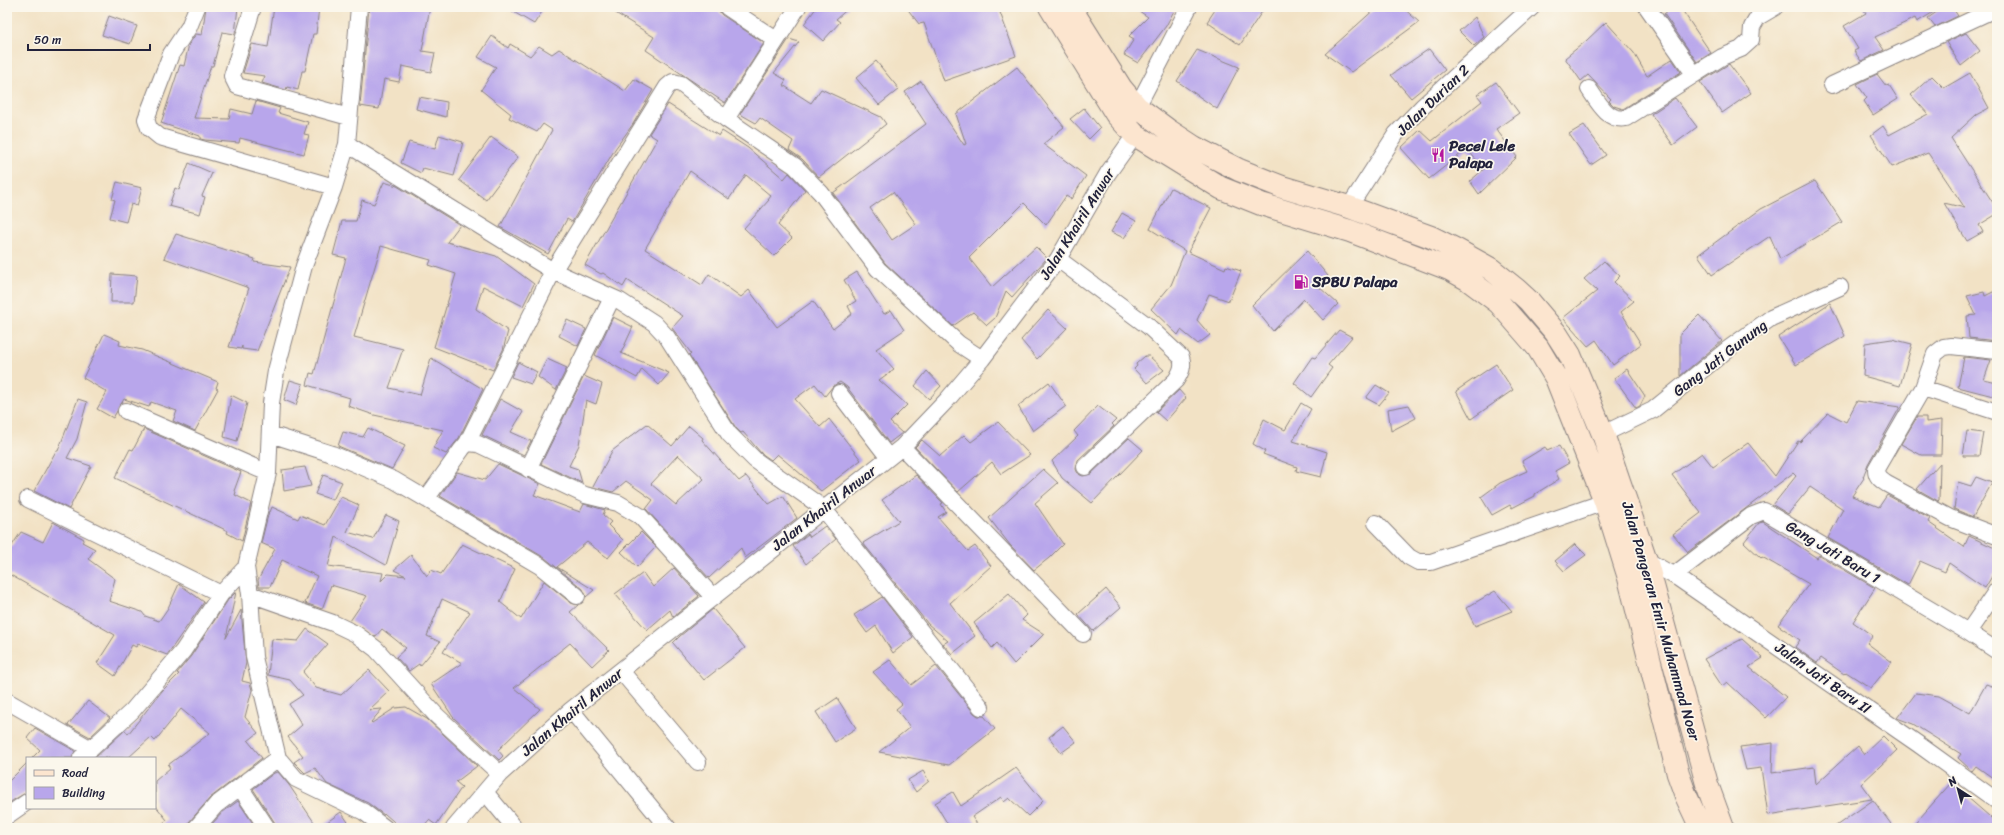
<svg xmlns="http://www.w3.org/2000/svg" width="2004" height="835" font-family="Sriracha,sans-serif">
	<rect width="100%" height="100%" fill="#fbf7ec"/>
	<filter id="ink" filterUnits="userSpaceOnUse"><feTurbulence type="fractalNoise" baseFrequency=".025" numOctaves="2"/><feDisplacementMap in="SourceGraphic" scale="8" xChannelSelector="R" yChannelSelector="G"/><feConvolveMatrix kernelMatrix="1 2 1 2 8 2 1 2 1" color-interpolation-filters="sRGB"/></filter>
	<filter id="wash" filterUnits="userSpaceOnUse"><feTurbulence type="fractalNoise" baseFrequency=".012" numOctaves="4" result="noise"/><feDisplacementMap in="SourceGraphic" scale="16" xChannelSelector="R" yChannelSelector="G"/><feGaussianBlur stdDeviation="0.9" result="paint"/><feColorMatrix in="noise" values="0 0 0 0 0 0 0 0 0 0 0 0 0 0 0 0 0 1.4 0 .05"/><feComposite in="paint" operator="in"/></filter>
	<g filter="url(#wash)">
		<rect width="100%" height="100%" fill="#f2e2c5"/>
		<g id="blocks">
			<!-- building -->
			<path fill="#b8a6eb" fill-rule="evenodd" d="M206,7H238L235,34L222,32L213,66H211L194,118L229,119L231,109L252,114L256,101L280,108L278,113L308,122L304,134L309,135L304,154L240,138L239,143L205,140L200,139V136L161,123L180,65L184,66L189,44L196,34L202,35Z
				M274,7H319L316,34H313L305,71H302L298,90L287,87L286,90L262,83L265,76L243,73L252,44L268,47Z
				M369,7H430L422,51L435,53L431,72L402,66L399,82L384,79L379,109L360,106Z
				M505,7H545L534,24Z
				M606,7H716L722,15L764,43L725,103L646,50L654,37Z
				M817,7H850L836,19L840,22L823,41L804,24Z
				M906,7H998L1016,56L944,81L924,23L919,24Z
				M1133,7H1176L1166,26L1138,63L1124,55L1134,39L1129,36L1148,17Z
				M1217,7H1265L1240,45L1207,22Z
				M1377,7H1402L1419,22L1351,72L1325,54Z
				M1673,7H1680L1711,53L1697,62L1664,14Z
				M1862,7H1942L1917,22L1915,18L1875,37L1884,50L1861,61L1854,51L1858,49L1844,26L1866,13Z
				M1944,7H1952L1958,16L1935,27L1928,18Z
				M109,16L137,26L130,44L102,35Z
				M1475,17L1484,37L1474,46L1459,31Z
				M1606,22L1634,53L1647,76L1672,59L1681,72L1623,109L1614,106L1609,101L1611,99L1588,75L1581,81L1565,58L1586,41Z
				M1966,33L1980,51L1961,66L1946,42Z
				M492,36L508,48L510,44L530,56L539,46L552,54L559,49L625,91L634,79L653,90L633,124L615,149L572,222L567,219L548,254L500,227L552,130L543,124L537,132L509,118L511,114L481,90L496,67L478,57Z
				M789,39L799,42L774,73L786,80L783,85L811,103L821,89L881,117L886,124L819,177L802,159L789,150L793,141L760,118L756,123L740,114Z
				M1429,49L1445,70L1411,98L1391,75Z
				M1197,50L1239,67L1217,109L1177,81Z
				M876,61L899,89L879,105L856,78Z
				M1729,64L1751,93L1722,113L1700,82Z
				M1017,67L1064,127L1043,144L1086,176L1071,199L1066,196L1046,225L1024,203L969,258L992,287L1036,247L1047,258L1012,297L1006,291L995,318L987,325L973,312L953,326L885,263L833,193L926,124L905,92L921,81L964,145L966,144L956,114ZM893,192L916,224L892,240L870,208Z
				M1970,73L1989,108L1976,115L1951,138L1997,209V214L1979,225L1983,232L1967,241L1944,203L1965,208L1928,153L1892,167L1871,135L1883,126L1889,135L1928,114L1911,95L1932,76L1944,88Z
				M1877,74L1886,86L1889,85L1898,99L1873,115L1864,101L1867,98L1857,84Z
				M1496,82L1519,113L1496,129L1517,157L1479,194L1470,181L1484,169L1467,149L1429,179L1401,148L1420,130L1432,141L1482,101L1477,95Z
				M419,97L447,102L446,117L416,109Z
				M1675,98L1697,127L1673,145L1651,114Z
				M668,104L719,136L722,131L748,148L784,179L789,173L805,190L778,225L792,238L774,256L744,228L769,200H768L771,196L746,175L729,199L690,171L645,249L702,285L709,274L741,297L749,290L777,327L813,301L833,329L852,314L848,306L856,301L844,280L857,272L884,314L891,310L904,330L876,349L894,369L879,380L907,405L890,422L902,433L889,443L847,387L840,382L833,386L825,396L815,384L795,399L820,427L829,419L861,460L821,491L777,454L771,460L761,453L743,432L741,433L736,428L689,355L691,353L672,328L683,316L627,280L623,287L603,273L601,274L585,265L657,139L649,134Z
				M1084,108L1100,128L1089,139L1070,119Z
				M1584,125L1606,155L1591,165L1569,134Z
				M439,135L463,142L454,176L423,168L421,173L401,163L409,142L435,149Z
				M491,137L518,157L486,200L459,180Z
				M189,163L212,173L202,196L205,197L200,214L169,206L175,188L179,190Z
				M1815,181L1842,222L1780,259L1770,236L1712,275L1698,255L1761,209Z
				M117,182L142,188L137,206L131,204L126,222L110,218L115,200L112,199Z
				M384,182L397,186L460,225L447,242L496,256L534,284L523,306L483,286L476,309L508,331L503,350L493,370L434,347L456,274L429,265L431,260L381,246L354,337L403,349L389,388L420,395L431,358L483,389L459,438L446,454L433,448L443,430L374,415L348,406L350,398L307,385L310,373L314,374L346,258L333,255L342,221H356L362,200L374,204Z
				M1171,188L1211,208L1188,252L1225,269L1226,266L1241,271L1229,301L1209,294L1197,320L1210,335L1198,344L1181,330L1178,335L1151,309L1171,285L1185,251L1150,229Z
				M1122,213L1136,221L1124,238L1111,232Z
				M176,234L255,259L254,262L290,267L257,351L242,349V346L241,349L229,347L249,288L164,258Z
				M1307,251L1328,276L1318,286L1338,304L1323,320L1304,299L1273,331L1252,305Z
				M1604,261L1620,276L1614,282L1634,301L1621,312L1641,344L1613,365L1596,340L1588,346L1563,318L1597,291L1584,279Z
				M112,274L137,276L134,302H111Z
				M1997,290V341L1969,338L1967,316L1976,315L1967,296L1984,292L1985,296Z
				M1830,303L1845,336L1796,365L1778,337Z
				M1048,310L1067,328L1037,359L1021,340Z
				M1699,315L1722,341L1680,376V334Z
				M613,317L633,327L621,353L669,373L659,385L642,369L637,378L595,355Z
				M567,320L586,329L578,346L559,336Z
				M1339,330L1352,337L1328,365L1332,368L1311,397L1294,383L1312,357L1315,358Z
				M104,334L120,341L119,345L142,350L218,382L216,388L218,389L195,431L173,421L177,411L151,402L149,407L124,399L113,418L97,409L107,392L83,378Z
				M1892,339L1912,344L1900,386L1863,376L1865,343Z
				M1145,356H1149L1164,370L1147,383L1134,369L1137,366L1136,364Z
				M1964,357L1991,360L1984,380L1997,383V397L1958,387Z
				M547,359L567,368L556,390L538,377Z
				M518,362L537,372L531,384L511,377Z
				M1496,364L1513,390L1471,419L1456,391Z
				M1627,369L1645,396L1640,406L1636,408L1614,378Z
				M927,371L941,386L929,399L915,386Z
				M584,376L602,384L596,404L586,400L579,445L569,466L578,469L582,483L541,464Z
				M290,380L303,384L296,405L284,400Z
				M1049,382L1066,406L1033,431L1018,406Z
				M1376,385L1389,393L1379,405L1366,398Z
				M1179,390L1186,398L1166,421L1156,412Z
				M231,395L247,403L237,441L224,437Z
				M78,399L87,402L77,439L67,458L91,466L69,509L34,491L56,451H58Z
				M500,399L523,412L511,432L531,441L524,455L482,435Z
				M1857,401L1900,407L1868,464L1863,477L1864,478L1852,496L1879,507L1887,495L1930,518L1928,522L1964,547L1969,536L1997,549V568L1985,588L1949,563L1945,572L1920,561L1908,585L1828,538L1843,509L1810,487L1788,514L1773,505L1796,476L1793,473L1688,552L1673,534L1701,513L1672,475L1702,453L1713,467L1748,443L1775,476L1798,441L1800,442L1828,413L1846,422Z
				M1301,403L1311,409L1293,441L1327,452L1321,477L1296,471L1297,467L1263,454L1265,451L1253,444L1264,419L1285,430Z
				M1409,405L1416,418L1391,431L1388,409Z
				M1098,406L1116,420L1112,424L1114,426L1078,460L1076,469L1078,474L1083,476L1091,474L1129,438L1143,450L1092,503L1062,478L1052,461L1078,436L1074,431Z
				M1917,417H1926V422L1942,420L1941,455H1921L1901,444Z
				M998,422L1030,455L1001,474L992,462L958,492L915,447L922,440L940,456L964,435L971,442Z
				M647,424L672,446L689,426L703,438L702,440L739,481L746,476L769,504L783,496L797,518L745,558L741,548L709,578L646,509L653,500L626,481L613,492L593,487L612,451ZM678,455L704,479L676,505L651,484Z
				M368,428L405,446L392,469L338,446L343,432L363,437Z
				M144,429L241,472L234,491L236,492L235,495L251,503L242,541L227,533L228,531L115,478L130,449L133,450Z
				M1967,431L1983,433L1979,456H1963Z
				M1559,446L1569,463L1555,471L1559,479L1535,494V496L1512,508L1510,505L1492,515L1481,497L1500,483L1527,471L1522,461L1545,447L1547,451Z
				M1940,463L1939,500L1938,501L1917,489Z
				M498,464L540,484L534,495L580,512L584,504L605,510L603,515L611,522L608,525L623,540L608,558L587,542L557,567L594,590L586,597L583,589L545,558L440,496L457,472L485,480Z
				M305,467L311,486L284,491L282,470Z
				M1043,469L1058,483L1035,503L1063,544L1049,558L1034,570L1010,545L989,518Z
				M323,475L342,482L333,500L315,494Z
				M916,475L943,503L941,504L946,512L938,517L968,551L975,546L991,566L950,603L975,636L952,654L943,644L948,641L928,624L863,543L899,521L882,500Z
				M1976,477L1992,483L1973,517L1954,509L1958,482L1971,486Z
				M341,497L359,505L347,532L373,539L386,515L399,521L386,565L336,537L328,566L383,573L381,581L388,574L406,576L394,570L411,555L427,576L431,570L441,574L462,544L515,569L500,602L521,619L544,581L571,603L578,605L570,612L609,650L592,666L570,643L514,688L540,709L498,750L503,756L499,760L453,717L431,684L462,663L443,652L470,612L442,599L427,636L440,642L420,666L419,664L409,671L396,657L406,648L382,629L375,637L350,621L367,596L331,585L322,609L305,603L317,576L282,560L270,587H259L258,580L275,549L261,543L269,511L270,512L272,507L298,519L300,515L325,525Z
				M53,522L84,539L82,542L95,549L88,559L115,579L109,601L142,612L145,616L159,621L168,608L179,584L204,602L167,655L138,644L136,647L132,645L115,676L97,663L115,635L7,573V553L21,532L43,542Z
				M1763,522L1817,558L1819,555L1875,588L1853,622L1873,636L1867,643L1892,662L1871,688L1846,672L1844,674L1821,658L1817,663L1795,647L1800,640L1778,625L1809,584L1762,557L1761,558L1744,542L1759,523Z
				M825,526L836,539L806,564L793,546L808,534L810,537Z
				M641,532L656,547L637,567L621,552Z
				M1575,544L1586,555L1564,571L1555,561Z
				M674,568L699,596L673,617L670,610L647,630L615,594L643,573L653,587Z
				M1106,589L1121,607L1093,631L1078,614Z
				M1495,591L1512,611L1475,626L1466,608Z
				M236,592L226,638L241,610L246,663L242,681L250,683L252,690L245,717L258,733L248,741L262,758L210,798L189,822L187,828H158L167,820L155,805V781L170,768L168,765L210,733L181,709L155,741L151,737L128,758H95L125,730L128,734L162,691L179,674L177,673L191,656L228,600Z
				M1009,594L1027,615L1022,620L1044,634L1014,664L997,643L992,648L974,623Z
				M882,597L913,637L893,653L876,626L867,633L854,615Z
				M713,609L745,648L704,680L673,643L680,636Z
				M307,629L328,644L303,672L316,688L341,695L369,670L389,691L369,710L382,709L371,722L372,723L395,708L406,707L427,719L477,766L456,782L462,787L436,825L429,820L422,828H401L385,814L384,815L368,803L327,784L315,768L305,773L294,762L303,756L288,737L302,725L289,704L303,695L290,680L268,675L272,639L298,641Z
				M1742,639L1763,658L1749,667L1786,697L1766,718L1727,682L1722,686L1704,659Z
				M890,660L911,685L936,666L974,713L978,716H984L995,729L949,765L879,752L910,727L896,709L902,704L873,672Z
				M1986,684L1997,688V781L1976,766L1972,771L1958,758L1961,754L1913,724L1897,718L1916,693L1939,696L1970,713Z
				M837,698L856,728L835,742L816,712Z
				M88,701L110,718L90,737L68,725Z
				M1063,726L1076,742L1061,753L1049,737Z
				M35,728L75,751L72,758H32L40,750L27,738Z
				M1883,736L1897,750L1861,784L1872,799L1768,815L1761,768L1746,770L1740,747L1773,743L1772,773L1814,767L1816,784L1858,746L1864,754Z
				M27,763V792L7,804V783Z
				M1016,768L1043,801L1028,816L1009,798L1004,802L1001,797L972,817L980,828H950L935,803L953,792L961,806Z
				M923,771L929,781L916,792L908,780Z
				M278,772L289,785L318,828H276L275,823L253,789L274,773Z
				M1951,783L1997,823V828H1911Z
				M1873,800L1894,828H1833Z
				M238,801L256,828H214L211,825L223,812Z
				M341,812L352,828H319Z"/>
		</g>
	</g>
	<g filter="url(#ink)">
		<use href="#blocks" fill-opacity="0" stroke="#8a8280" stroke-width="1"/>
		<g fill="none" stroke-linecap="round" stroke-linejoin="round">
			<defs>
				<path id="street" d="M197,7L189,27L171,54L146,119L149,128L160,137L334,187
					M253,7L232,76L237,86L349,117
					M727,7L776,40
					M1647,7L1694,74
					M1832,85L1997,8
					M1589,89C1598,102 1608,122 1626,118L1722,57L1741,49L1751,40L1752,27L1758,17L1775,7
					M1137,107L1189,7
					M726,119L798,7
					M347,144L553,271L620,301L654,323L667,337L729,434L755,460L823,508L981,707
					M1349,207L1396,134L1422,107L1532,7
					M1058,259L1148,326L1181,357C1184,366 1181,372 1176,380L1085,467
					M1997,351L1951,346L1944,347L1935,354L1923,388L1876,469C1876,477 1881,480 1887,484L1950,518L1997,536
					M1923,388L1997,412
					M839,393L888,457
					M126,411L268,473
					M270,434L332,454L394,480L540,566L577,596
					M1603,434L1653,410L1728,349L1771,318L1840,287
					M467,443L553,271L667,87L673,82L681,84L726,119L795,166L821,193L878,269L959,344L982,359
					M902,447L1083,634
					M528,469L612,298
					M28,499L221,594
					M426,499L462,449L467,443L478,444L585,495L618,503L640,516L713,597
					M1376,523L1409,557L1418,562H1431L1616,498
					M1646,560L1678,578L1918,744L1997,801
					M246,567L250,594L254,657L278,758L296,779L364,812L385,828
					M1674,575L1751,516L1764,511L1968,632L1997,651
					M250,594L333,623L356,634L376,649L436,715L500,774
					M1968,632L1997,590
					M621,671L698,762
					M7,701L91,749
					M571,710L668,828
					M81,758L132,711L183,651L221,594L246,567L268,473L271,403L276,371L304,266L334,187L347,144L359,7
					M240,787L267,828
					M485,792L515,828
					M7,816L27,802
					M196,828L216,805L278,758
					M454,828L500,774L571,710L902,447L947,400L982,359L1058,259L1108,173L1135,135"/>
				<path id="secondary" d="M1050,7L1116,114L1135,135L1221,188L1261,204L1350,231L1449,269L1467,279L1499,303L1538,348L1556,378L1605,501L1629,578L1678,774L1686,796L1701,828
					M1070,7L1121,88L1137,107L1168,130L1194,147L1239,170L1282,187L1349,207L1431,237L1457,250L1491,269L1517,290L1529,301L1556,333L1570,355L1603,434L1646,560L1707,784L1723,828"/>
			</defs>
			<!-- street casing -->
			<use href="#street" stroke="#8a8280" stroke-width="18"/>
			<!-- secondary casing -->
			<use href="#secondary" stroke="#8a8280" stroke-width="24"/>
			<!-- street -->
			<use href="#street" stroke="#fff" stroke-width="16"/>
			<!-- secondary -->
			<use href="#secondary" stroke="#fce5cf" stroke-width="22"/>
		</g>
	</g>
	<!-- icons -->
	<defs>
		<symbol id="restaurant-bare" viewBox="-9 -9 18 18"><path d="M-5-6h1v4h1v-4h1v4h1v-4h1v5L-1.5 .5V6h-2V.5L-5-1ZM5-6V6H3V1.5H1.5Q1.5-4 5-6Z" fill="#b5179e" stroke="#fbf7ec" stroke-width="2.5" paint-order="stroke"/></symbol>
		<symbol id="fuel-bare" viewBox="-9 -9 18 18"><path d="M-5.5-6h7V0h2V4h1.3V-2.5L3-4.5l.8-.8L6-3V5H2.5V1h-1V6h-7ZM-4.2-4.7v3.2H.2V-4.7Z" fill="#b5179e" stroke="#fbf7ec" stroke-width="2.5" paint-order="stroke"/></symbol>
	</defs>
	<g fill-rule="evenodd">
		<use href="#restaurant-bare" x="1428" y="145" width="20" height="20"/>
		<use href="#fuel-bare" x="1291" y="272" width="20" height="20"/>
	</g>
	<g text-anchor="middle" stroke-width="3.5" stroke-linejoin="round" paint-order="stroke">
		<!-- street labels -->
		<g font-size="15" fill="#22223b" stroke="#fbf7ec">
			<text transform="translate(1433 100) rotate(-44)" y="5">Jalan Durian 2</text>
			<text transform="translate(1077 224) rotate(-58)" y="5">Jalan Khairil Anwar</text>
			<text transform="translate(1720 358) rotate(-38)" y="5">Gang Jati Gunung</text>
			<text transform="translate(824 508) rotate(-38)" y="5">Jalan Khairil Anwar</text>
			<text transform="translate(1833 552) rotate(31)" y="5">Gang Jati Baru 1</text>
			<text transform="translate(1661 621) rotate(74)" y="5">Jalan Pangeran Emir Muhammad Noer</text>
			<text transform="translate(1823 678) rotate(35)" y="5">Jalan Jati Baru II</text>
			<text transform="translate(572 712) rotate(-40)" y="5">Jalan Khairil Anwar</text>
		</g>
		<!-- poi labels -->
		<g font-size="15" font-weight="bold" fill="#22223b" stroke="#fbf7ec" text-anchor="start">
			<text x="1449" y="151">Pecel Lele<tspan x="1449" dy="17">Palapa</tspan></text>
			<text x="1312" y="287">SPBU Palapa</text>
		</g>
	</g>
	<!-- margin -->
	<rect width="2004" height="835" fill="none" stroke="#fbf7ec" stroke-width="24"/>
	<!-- legend -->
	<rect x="26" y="757" width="130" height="52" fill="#fbf7ec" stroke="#a4a2a5"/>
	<rect x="34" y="770" width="20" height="6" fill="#fce5cf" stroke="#a4a2a5"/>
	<text x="62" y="777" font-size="12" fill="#22223b">Road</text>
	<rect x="34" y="787" width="20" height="12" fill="#b8a6eb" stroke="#a4a2a5"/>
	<text x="62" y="797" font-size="12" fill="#22223b">Building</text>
	<!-- north arrow -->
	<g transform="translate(1958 789) rotate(324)" stroke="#fbf7ec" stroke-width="3" paint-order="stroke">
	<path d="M0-3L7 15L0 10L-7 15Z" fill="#22223b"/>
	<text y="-6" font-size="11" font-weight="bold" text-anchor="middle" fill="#22223b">N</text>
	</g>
	<!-- scale -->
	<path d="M28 44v6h122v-6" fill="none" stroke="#22223b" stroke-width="2"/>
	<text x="34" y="44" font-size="12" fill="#22223b" stroke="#fbf7ec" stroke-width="3" paint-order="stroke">50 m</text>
</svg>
